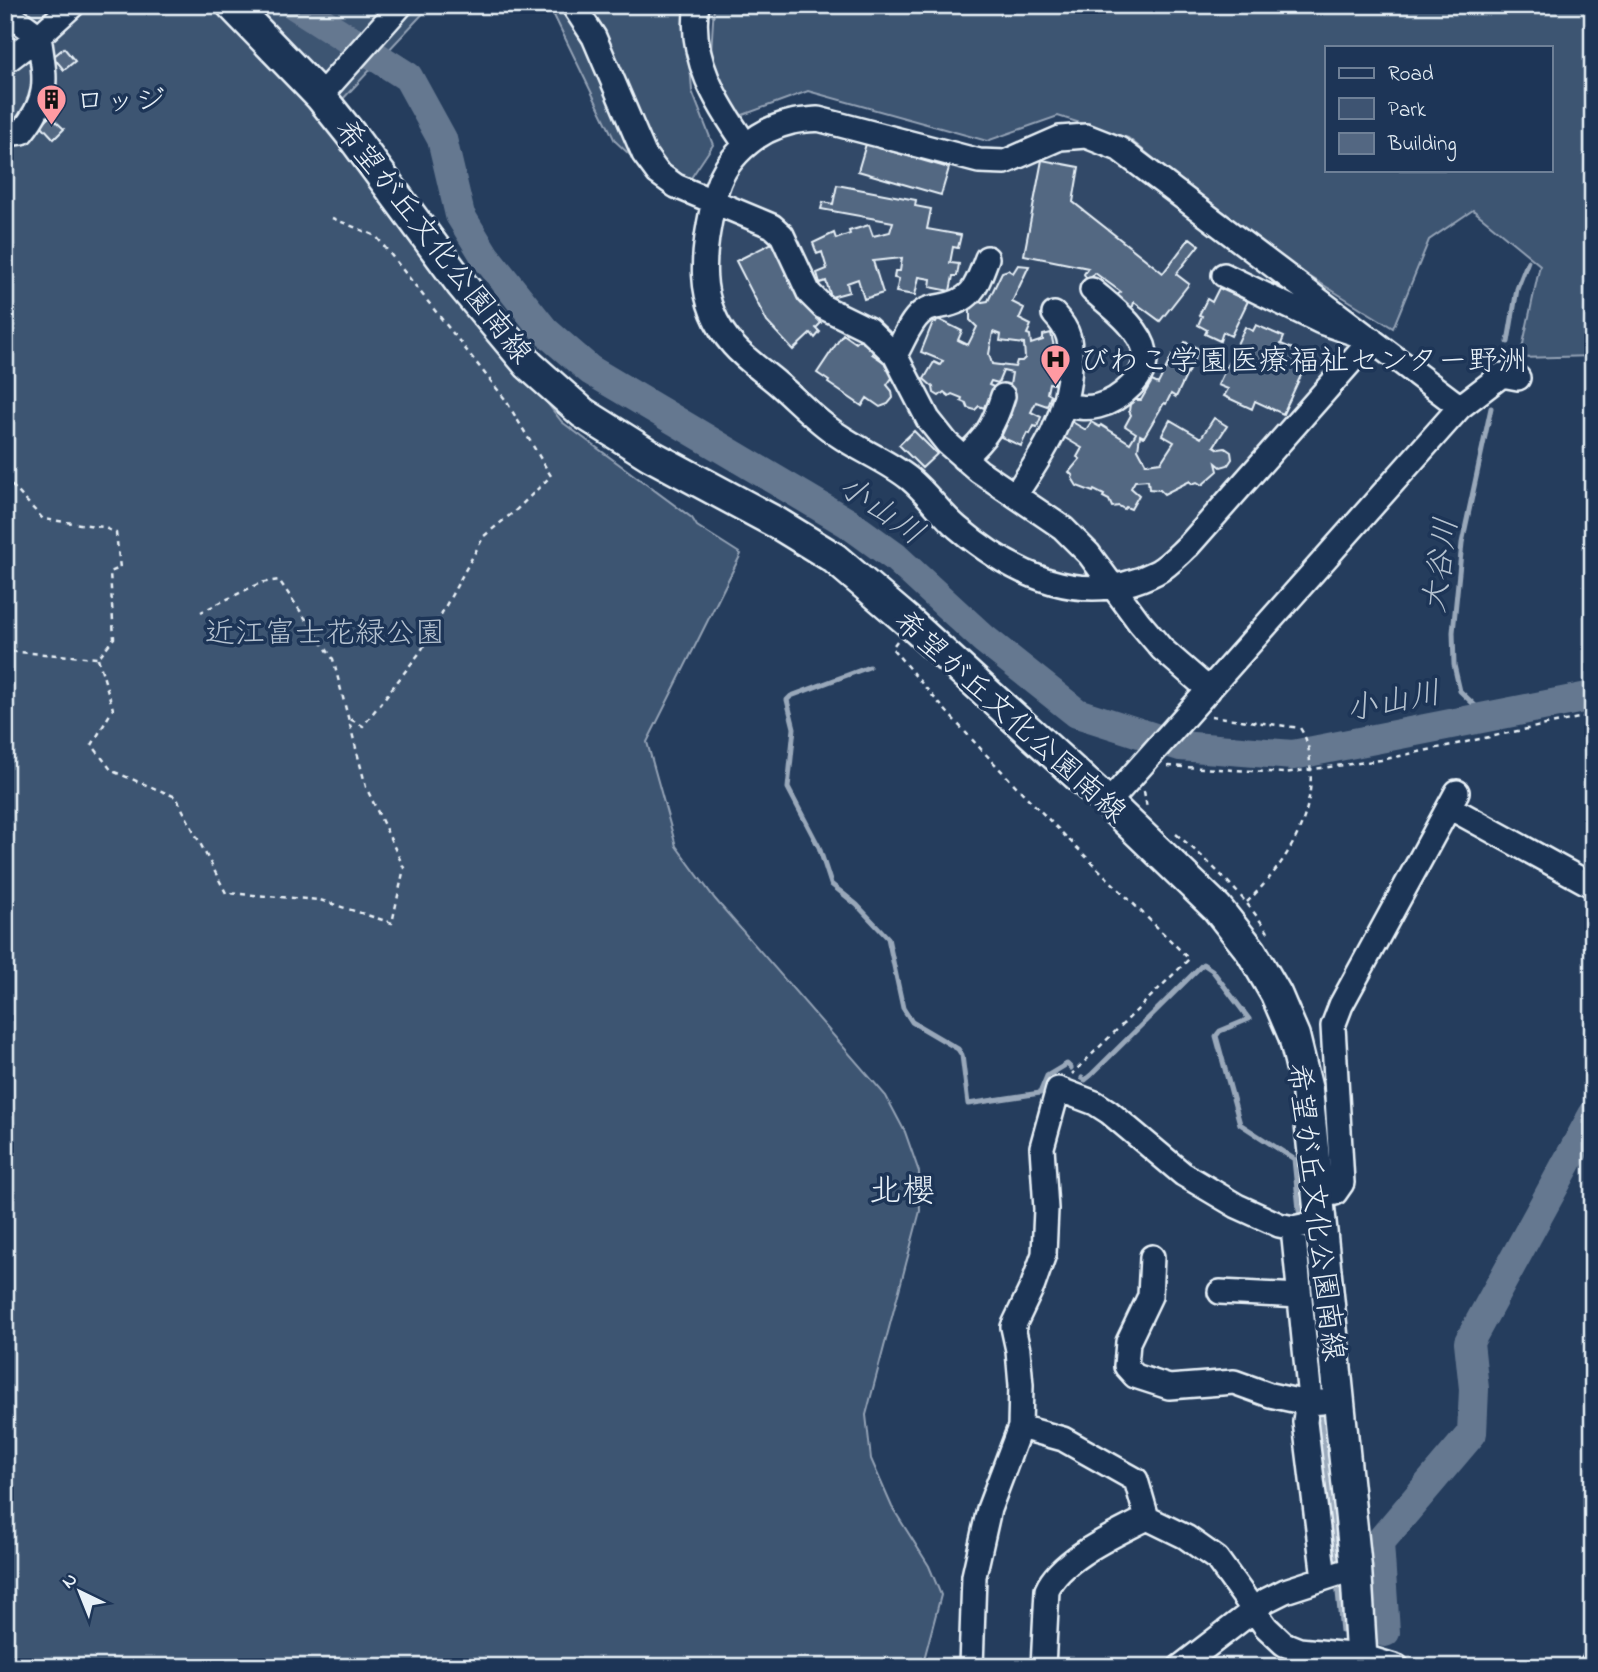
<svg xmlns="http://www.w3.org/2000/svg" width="1598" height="1672" font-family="'Indie Flower','Klee One',sans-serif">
	<rect width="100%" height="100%" fill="#253d5d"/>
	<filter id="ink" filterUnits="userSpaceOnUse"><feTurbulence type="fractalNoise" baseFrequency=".0143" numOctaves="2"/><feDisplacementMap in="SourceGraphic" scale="14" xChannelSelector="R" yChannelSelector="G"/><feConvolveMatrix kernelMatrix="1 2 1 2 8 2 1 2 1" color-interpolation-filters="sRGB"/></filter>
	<g filter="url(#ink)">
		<!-- built -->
		<path fill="#334a68" d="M824,130L1002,174L1055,149L1081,145L1113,158L1315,307L1352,347L1154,567L1084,581L1035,567L969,525L842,428L737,335L719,294L713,257L724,189L752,152L791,131Z"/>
		<!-- green -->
		<path fill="#3e5472" stroke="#93a2b5" stroke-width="2" fill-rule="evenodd" d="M5,5H431L325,118L562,422L692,518L697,526L741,554L647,742L676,846L715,899L886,1096L905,1132L919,1172L920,1211L866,1415L871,1459L892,1507L929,1566L941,1595L922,1667H5Z
			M549,5H686L692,91L713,145L677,199L615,141Z
			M714,5H1593V356L1520,358L1540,265L1473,210L1429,240L1393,328L1296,268L1220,212L1128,138L1058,116L987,141L808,91L740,116L710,69ZM1327,47H1551V170H1327Z"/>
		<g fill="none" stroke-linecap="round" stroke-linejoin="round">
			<!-- stream -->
			<path stroke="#99a8ba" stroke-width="5" d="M1508,342L1517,289L1528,261
				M869,667L791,696L787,700L794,728L788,788L819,847L831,884L857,905L888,938L903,1008L912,1022L958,1049L962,1055L968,1104L1040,1093L1047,1076L1067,1064L1071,1068
				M1488,718L1460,691L1454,665L1453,632L1462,543L1491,408
				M1082,1078L1085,1080L1091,1075L1203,964L1212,970L1249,1019L1220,1031L1216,1036L1240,1124L1294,1159L1300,1220
				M1320,1412L1336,1563
				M1337,1583L1342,1631"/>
			<!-- river -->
			<path stroke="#657890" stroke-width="30" d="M295,5L408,77L442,139L460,215L485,256L545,331L590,370L848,523L895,557L984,639L1077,713L1180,746L1293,755L1593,696
				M1385,1632L1379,1543L1472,1433L1474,1389L1469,1342L1593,1115"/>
		</g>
		<!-- building -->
		<path fill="#536782" stroke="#e8f1f8" stroke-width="2" fill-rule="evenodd" d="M64,48L75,61L64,70L53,57Z
			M50,116L64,129L54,139L41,125Z
			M866,144L949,168L941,195L858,171Z
			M1042,160L1079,167L1073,202L1163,273L1190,238L1199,245L1176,274L1189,284L1160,321L1134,302L1133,306L1126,310L1116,302L1117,295L1121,292L1095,273L1090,279L1086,278L1084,274L1088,268L1024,255Z
			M837,185L916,200L915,206L931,209L927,229L961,235L958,248L953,247L950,263L959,264L957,276H953L950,291L930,287L931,279L919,277L915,295L896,292L899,279L894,278L895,271H900L902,258L873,261L883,293L864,299L858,279L847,283L849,292L831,297L826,281L820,283L817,273L827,269L822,252L817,254L813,243L834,233L836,239L850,234L849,231L869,225L873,236L890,232L893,222L821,209L823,202L833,204Z
			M772,243L803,303L821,323L816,328L820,332L815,338L811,333L793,350L767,322L736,261Z
			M1018,265L1029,266L1012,302L1024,308L1019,319L1031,325L1027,334L1030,335L1031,344L1043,340V335L1051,333L1055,352L1050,353L1049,363H1054L1053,384L1049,383L1047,393L1051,395L1047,406L1036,402L1031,412L1041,417L1037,427L1034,426L1030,434L1027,433L1021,446L1001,437L1011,415L1004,412L1014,392L1009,391L1012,373L1003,371L998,383L991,381L989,385L996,388L992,407L985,405L984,408L979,406L975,410L968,408L966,403L961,401L962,398L952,394L949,396L944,392L939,396L934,393L933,387L924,379L934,362L940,365L943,361L921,352L933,322L936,323L938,319L962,331L958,340L968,345L977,327L970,320V311L976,303L988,301L1002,272L1008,270L1013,273ZM993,332L1001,335L1000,341L1024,344L1025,358L1022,361H1017L1015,367L992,364L989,354Z
			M1219,288L1248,301L1231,336L1223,332L1220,341L1205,334L1207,330L1198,325L1202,316L1199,315L1207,299L1212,302Z
			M1256,325L1284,337L1281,344L1310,356L1283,414L1255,401L1252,409L1224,396L1228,389L1218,385L1245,327L1253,331Z
			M843,334L856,343L859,340L874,350L872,354L897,371L887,385L892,391L893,398L888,404L880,407L867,398L862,406L828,383L829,381L817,373Z
			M1185,342L1199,349L1176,397L1171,394L1166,404L1164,403L1144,437L1140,435L1138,449L1146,464L1161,462L1174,442L1162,435L1170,420L1201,438L1214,418L1227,426L1214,446L1219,449L1225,448L1231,452L1232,459L1228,465L1221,467L1216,463L1218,471L1202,485L1197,482L1192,484L1190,481L1164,494L1160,490L1149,489L1148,480L1135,481L1131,488L1139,495L1131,509L1126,507L1124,509L1119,506L1112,507L1109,500L1103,497L1104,495L1094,490L1093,492L1077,486L1072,478L1073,476L1069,472L1080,459L1077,457L1082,448L1060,435L1069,420L1086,430L1091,422L1100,427L1101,425L1130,443L1136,433L1125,426L1131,415L1129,411L1130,404L1135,400H1141L1152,381L1158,384L1172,356L1177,359Z
			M914,431L937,454L922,468L899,445Z"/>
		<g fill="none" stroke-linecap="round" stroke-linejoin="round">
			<defs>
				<path id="minor" d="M573,5L594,37L644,154L658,173L676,186L772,226L782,235L809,293L823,307L868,329L895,355L928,419L947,443L979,471L1063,528L1089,554L1139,622L1162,649L1209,690
					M697,5C688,57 717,104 746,145
					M5,11L39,36C45,79 51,96 22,132L5,134
					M5,62L39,36L73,5
					M320,96L401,5
					M1224,275L1321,322L1371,339L1189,545C1179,554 1168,566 1157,572C1085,609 1015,576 958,528C941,514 928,494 910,479C888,461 861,451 838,435C816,421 797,400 777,383C763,371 746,360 733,345C692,299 704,249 715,195C723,159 756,130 792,122C800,120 809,120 818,119L979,161L1005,162L1060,138L1086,136L1119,149L1460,407
					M895,355C903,342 909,323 921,313C927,308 935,307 942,306C974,300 976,286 987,258
					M1065,405C1077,407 1086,409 1098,406C1119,401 1149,376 1145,352C1141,328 1109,305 1092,290
					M963,458C986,438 994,425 1003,396
					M1015,495C1043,454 1069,415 1070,363C1071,341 1070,331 1054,314
					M1108,803L1460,407L1502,375L1518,378
					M1449,807L1593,886
					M1319,1195L1335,1193L1342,1183L1333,1026L1341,1005L1457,792
					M1293,1228L1309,1389L1305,1422L1324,1578
					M1152,1257L1150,1296L1128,1342L1126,1366L1135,1376L1169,1387L1234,1382L1270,1395L1307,1403L1322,1402
					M1220,1292L1300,1296
					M1020,1427L1063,1439L1136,1480L1147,1518L1186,1537L1217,1559L1266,1627L1284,1644L1299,1650L1361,1656L1397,1667
					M971,1667L974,1576L989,1509L1020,1427L1021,1385L1018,1350L1013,1327L1033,1285L1044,1254L1046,1209L1042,1147L1058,1089L1095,1103L1109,1112L1183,1174L1237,1206L1279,1225L1293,1228L1322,1222
					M1043,1667L1047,1590C1061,1558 1117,1534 1147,1518
					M1180,1667L1267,1600L1285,1591L1356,1568
					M1591,1667L1593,1663"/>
				<path id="major" d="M232,5L320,96L352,136L462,285L529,365L583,413L650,455L777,523L834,558L909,622L1108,803L1217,908L1251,951L1276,994L1294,1036L1307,1090L1356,1568L1362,1667"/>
			</defs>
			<!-- minor casing -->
			<use href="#minor" stroke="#e8f1f8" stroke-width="28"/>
			<!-- major casing -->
			<use href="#major" stroke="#e8f1f8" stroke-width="35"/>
			<!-- path -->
			<path stroke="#e8f1f8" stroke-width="2.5" stroke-dasharray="5 5" stroke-linecap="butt" d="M332,218L376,236L505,399L551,476L515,511L484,536L421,651L363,726L350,719
				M5,478L43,519L103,527L116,533L120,568L110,572L114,638L98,658L5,651
				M897,641L892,648C983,759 1088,858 1189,959L1072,1074
				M98,658L113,709L92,745L112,771L176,797L226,893L320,900L392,923L404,868L366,787L333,659L279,580L260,583L201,612
				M1211,716L1300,728C1308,740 1309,749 1310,763C1316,818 1285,865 1247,902
				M1168,766L1284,773L1381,760L1593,715
				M1144,791L1147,808
				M1176,834C1212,864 1244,895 1269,934"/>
			<!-- minor -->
			<use href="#minor" stroke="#1d3557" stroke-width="23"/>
			<!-- major -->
			<use href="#major" stroke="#1d3557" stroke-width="30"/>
		</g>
	</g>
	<!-- icons -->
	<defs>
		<symbol id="building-pin" viewBox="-11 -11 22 30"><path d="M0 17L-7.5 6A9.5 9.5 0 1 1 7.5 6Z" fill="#ff9aa2" stroke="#1d3557"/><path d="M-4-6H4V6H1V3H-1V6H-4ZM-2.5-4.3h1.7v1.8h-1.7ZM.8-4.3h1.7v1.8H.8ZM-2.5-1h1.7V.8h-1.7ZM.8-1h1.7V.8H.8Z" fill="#111"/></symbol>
		<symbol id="hospital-pin" viewBox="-11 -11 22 30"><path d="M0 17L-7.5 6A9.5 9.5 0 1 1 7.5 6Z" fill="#ff9aa2" stroke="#1d3557"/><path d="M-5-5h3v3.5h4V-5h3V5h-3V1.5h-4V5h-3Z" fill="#111"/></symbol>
	</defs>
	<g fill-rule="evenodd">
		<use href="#building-pin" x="34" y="82" width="35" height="47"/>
		<use href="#hospital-pin" x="1038" y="342" width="35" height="47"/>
	</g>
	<g text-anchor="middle" stroke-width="7" stroke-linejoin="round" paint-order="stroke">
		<!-- poi labels -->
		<g font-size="30" fill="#e8f1f8" stroke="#1d3557" text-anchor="start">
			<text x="75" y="110">ロッジ</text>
			<text x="1079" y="370">びわこ学園医療福祉センター野洲</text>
		</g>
		<!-- street labels -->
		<g font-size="30" fill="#e8f1f8" stroke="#1d3557">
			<text transform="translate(434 241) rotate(52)" y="10">希望が丘文化公園南線</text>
			<text transform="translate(1011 716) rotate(42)" y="10">希望が丘文化公園南線</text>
			<text transform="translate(1317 1212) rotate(83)" y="10">希望が丘文化公園南線</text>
		</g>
		<!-- park labels -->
		<g font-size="30" fill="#b5c2d0" stroke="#1d3557">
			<text x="325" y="642">近江富士花緑公園</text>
		</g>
		<!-- water labels -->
		<g font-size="32" font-style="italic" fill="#b4c1ce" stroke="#1d3557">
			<text transform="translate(882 509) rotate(35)" y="11">小山川</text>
			<text transform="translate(1439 565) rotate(-82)" y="11">大谷川</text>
			<text transform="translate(1393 700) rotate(-11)" y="11">小山川</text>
		</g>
		<!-- quarter labels -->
		<g font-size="33" fill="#e8f1f8" stroke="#1d3557">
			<text x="902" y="1201">北櫻</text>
		</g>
	</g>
	<!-- margin -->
	<rect width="1598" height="1672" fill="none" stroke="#1d3557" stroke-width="28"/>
	<rect x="14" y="14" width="1570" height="1644" fill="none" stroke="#e8f1f8" stroke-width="2.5" filter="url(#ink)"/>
	<!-- legend -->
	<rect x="1325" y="46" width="228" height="126" fill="#1d3557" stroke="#6e8097" stroke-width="2"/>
	<rect x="1339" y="68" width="35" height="10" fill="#1d3557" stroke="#6e8097" stroke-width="2"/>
	<text x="1388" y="80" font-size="21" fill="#e8f1f8">Road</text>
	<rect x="1339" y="98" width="35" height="21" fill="#3e5472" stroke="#6e8097" stroke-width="2"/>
	<text x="1388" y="116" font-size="21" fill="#e8f1f8">Park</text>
	<rect x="1339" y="133" width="35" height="21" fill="#536782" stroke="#6e8097" stroke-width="2"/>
	<text x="1388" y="150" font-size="21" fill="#e8f1f8">Building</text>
	<!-- north arrow -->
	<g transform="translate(80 1592) rotate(317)" stroke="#1d3557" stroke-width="5" paint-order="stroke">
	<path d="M0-5L12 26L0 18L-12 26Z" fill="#e8f1f8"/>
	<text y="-10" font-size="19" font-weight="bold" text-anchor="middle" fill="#e8f1f8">N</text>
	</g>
</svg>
